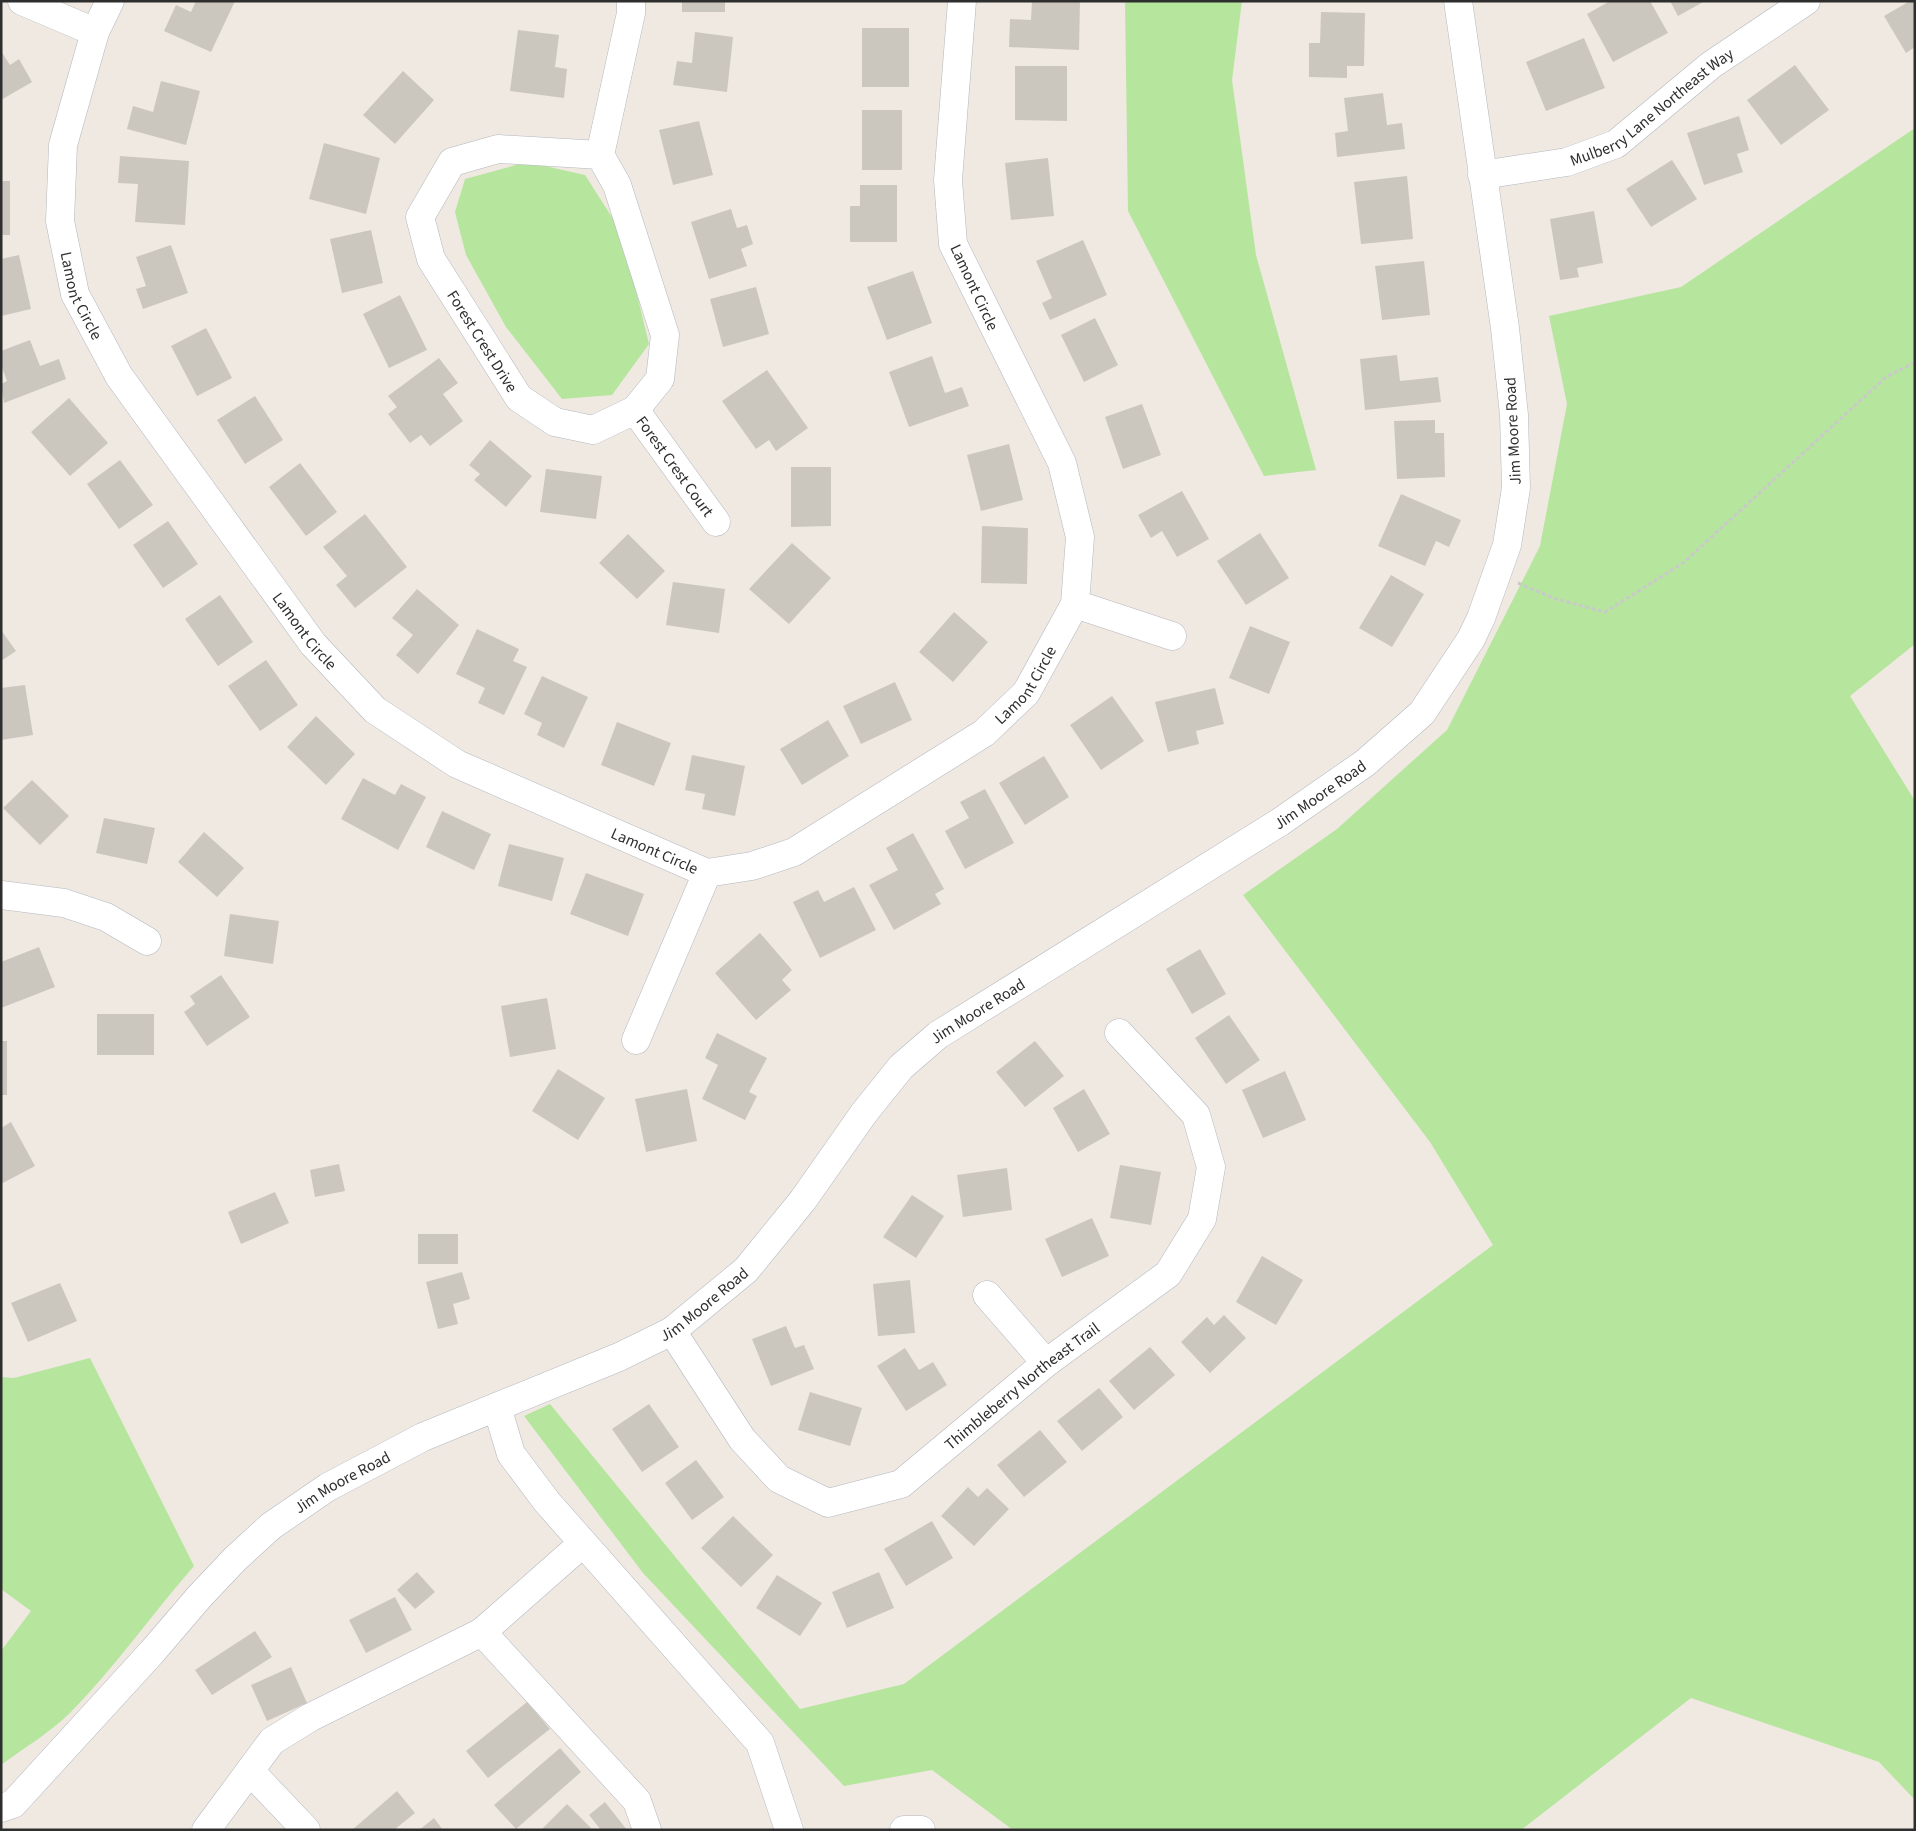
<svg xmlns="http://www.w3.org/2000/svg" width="1916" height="1831" font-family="'Source Sans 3',sans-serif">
	<rect width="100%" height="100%" fill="#efe9e1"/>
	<!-- green -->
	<path fill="#b6e59e" d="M1125,1H1242L1232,80L1256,255L1316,470L1264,476L1128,211Z
		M1915,128V644L1850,696L1915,801V1800L1879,1762L1691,1698L1521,1830H1013L932,1770L844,1786L643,1573L524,1416L550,1404L800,1709L904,1684L1493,1245L1430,1142L1243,895L1337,829L1447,730L1540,546L1567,404L1549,316L1681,287Z
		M527,162L585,175L622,233L649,344L612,395L562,399L506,327L466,255L455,212L465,179Z
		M90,1358L194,1566C152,1614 116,1666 71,1712C51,1732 24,1748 1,1765V1651L31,1611L1,1589V1377L14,1378Z"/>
	<!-- building -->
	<path fill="#cbc7bf" d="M196,1H235L211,52L164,31L176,5L191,12Z
		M682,1H725V12H682Z
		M1032,1H1080L1079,50L1009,47L1010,19L1031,20Z
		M1610,1H1650L1668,33L1613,62L1587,14Z
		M1670,1H1705L1678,16Z
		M1910,1H1915V47L1906,53L1884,16Z
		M1321,12L1365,13L1364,66H1347V78L1309,77V43H1320Z
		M862,28H909V87H862Z
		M518,30L559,35L555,67L567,69L564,98L510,91Z
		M695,32L733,37L727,92L673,85L677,61L692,63Z
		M1584,38L1605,88L1546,111L1526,62Z
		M1,51L10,65L19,59L32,82L1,100Z
		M1795,65L1829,110L1781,145L1747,100Z
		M1015,66H1067V121L1015,120Z
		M403,71L434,100L395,144L363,115Z
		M161,81L200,91L186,145L127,129L133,106L153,112Z
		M1383,93L1387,125L1402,123L1405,149L1337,157L1335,133L1348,131L1344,98Z
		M862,110H902V170H862Z
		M1739,116L1749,150L1737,154L1743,172L1704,185L1687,133Z
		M699,121L713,175L673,185L659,130Z
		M324,143L380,158L366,214L309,199Z
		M120,156L189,161L185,225L135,222L138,184L118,183Z
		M1048,158L1054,216L1011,220L1005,163Z
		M1672,160L1697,199L1651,227L1626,189Z
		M1407,176L1413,239L1361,244L1354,182Z
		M1,181H10V235H1Z
		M860,185H897V242H850V206H860Z
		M731,209L737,228L747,225L753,244L741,249L747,266L709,279L691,222Z
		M1594,211L1603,263L1577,268L1579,277L1560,280L1550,219Z
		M371,230L383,283L342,293L330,239Z
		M1083,240L1107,295L1050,320L1042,303L1052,298L1036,261Z
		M171,245L188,293L143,309L136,289L146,286L136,257Z
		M19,255L31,309L1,316V259Z
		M1424,261L1430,315L1382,320L1375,266Z
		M913,271L932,323L887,340L867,287Z
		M756,287L769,334L723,347L710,299Z
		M400,295L427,350L389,368L363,314Z
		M1095,318L1118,365L1084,382L1061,335Z
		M206,328L232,378L197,396L171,346Z
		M30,340L40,366L59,359L66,379L4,403L1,384L7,381L1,365V351Z
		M1397,355L1400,381L1438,377L1441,402L1365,410L1360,359Z
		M932,356L945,393L962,387L969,406L909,427L889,372Z
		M439,358L458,383L443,394L463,421L430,446L421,435L410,443L388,414L397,407L388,396Z
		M767,370L808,428L776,451L769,440L756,449L722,401Z
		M255,396L283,440L245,464L217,420Z
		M69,398L108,443L70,476L31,432Z
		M1142,404L1161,455L1123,469L1105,417Z
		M1435,420V433H1444L1445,477L1397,479L1394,421Z
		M490,440L532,476L506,507L474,480L480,474L469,465Z
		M1009,444L1023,500L981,511L967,455Z
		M120,460L153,505L119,529L87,484Z
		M300,463L337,512L306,536L269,487Z
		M791,467H831V526L791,527Z
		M546,469L602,476L596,519L540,512Z
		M1182,491L1209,539L1177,557L1162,531L1151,538L1138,515Z
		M1401,494L1461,520L1449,547L1436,541L1425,566L1378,546Z
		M365,514L407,567L355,608L336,585L347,576L323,547Z
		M168,521L198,564L163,588L133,545Z
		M982,526L1028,528L1027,584L981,583Z
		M1260,533L1289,578L1246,605L1217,561Z
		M628,534L665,571L637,599L599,563Z
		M792,543L831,578L789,624L749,589Z
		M1391,575L1424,594L1392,647L1359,628Z
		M673,582L725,589L719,633L666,625Z
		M417,589L459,625L418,674L396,655L413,635L392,618Z
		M220,595L253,642L218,666L185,619Z
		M954,612L988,642L953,682L919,652Z
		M1250,626L1290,642L1269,694L1229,678Z
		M477,629L519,649L513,661L527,667L504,715L478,703L485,688L456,674Z
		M1,630L16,651L1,661Z
		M266,660L298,705L260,731L228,686Z
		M542,676L588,697L564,748L537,735L542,723L524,714Z
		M895,682L912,720L861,744L843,706Z
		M25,685L33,735L1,740V688Z
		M1215,688L1224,724L1196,731L1199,744L1168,752L1155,702Z
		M1112,696L1144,741L1101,770L1070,725Z
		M316,716L355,754L326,785L287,747Z
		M828,720L849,756L802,785L780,749Z
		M617,722L671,743L654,786L601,765Z
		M692,755L745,766L735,816L702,809L705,794L685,790Z
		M1044,756L1069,797L1025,825L999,783Z
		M363,778L395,795L401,784L426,797L398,850L341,819Z
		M32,780L69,816L40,845L3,808Z
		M985,789L1014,843L965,869L945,831L969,818L960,802Z
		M442,811L491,834L474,870L426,847Z
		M104,818L155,828L147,864L96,853Z
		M204,832L244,868L217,897L178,862Z
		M913,833L944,889L935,894L941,904L894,930L869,885L898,870L886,848Z
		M509,844L564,858L552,901L498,886Z
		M586,873L644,894L628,936L570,914Z
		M854,887L876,930L820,958L793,902L818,890L824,902Z
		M230,914L279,921L273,964L224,956Z
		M760,933L792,970L782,980L791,990L756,1020L715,973Z
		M39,947L55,987L1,1008V962Z
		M1200,949L1226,994L1192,1014L1166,969Z
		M221,975L250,1017L207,1046L184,1012L195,1004L190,996Z
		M547,998L556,1049L510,1057L501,1006Z
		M97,1014H154V1055H97Z
		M1229,1015L1260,1060L1226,1084L1195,1038Z
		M717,1033L767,1058L749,1092L757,1096L745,1120L702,1099L718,1065L705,1058Z
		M1,1041H7V1095H1Z
		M1035,1041L1064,1076L1025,1107L996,1072Z
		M558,1069L605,1098L578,1140L532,1111Z
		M1285,1071L1306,1120L1263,1138L1242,1090Z
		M687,1089L697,1141L646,1152L635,1099Z
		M1084,1089L1110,1134L1078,1152L1053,1108Z
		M11,1122L35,1166L1,1184V1128Z
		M339,1164L345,1191L315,1197L310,1170Z
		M1120,1165L1161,1172L1151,1225L1110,1218Z
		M1007,1168L1012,1210L963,1217L957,1175Z
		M275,1192L289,1223L241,1244L228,1212Z
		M912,1195L944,1216L916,1258L883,1237Z
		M1092,1218L1109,1256L1062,1277L1045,1239Z
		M418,1234H458V1264H418Z
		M1262,1256L1303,1280L1276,1325L1236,1302Z
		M462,1272L470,1299L453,1304L458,1324L438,1329L426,1282Z
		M910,1280L915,1333L878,1336L873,1284Z
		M60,1283L77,1321L28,1342L11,1303Z
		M1224,1315L1246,1338L1210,1373L1181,1342L1207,1317L1214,1325Z
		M786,1326L795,1348L804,1345L814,1369L771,1386L752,1339Z
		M1150,1347L1175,1375L1134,1410L1109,1381Z
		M905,1348L919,1370L933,1362L947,1385L906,1411L877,1366Z
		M1099,1388L1123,1417L1082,1451L1057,1421Z
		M810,1392L862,1408L850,1446L798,1430Z
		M649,1404L679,1447L642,1472L612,1429Z
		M1040,1430L1067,1462L1024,1497L997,1465Z
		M696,1460L724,1497L692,1520L665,1483Z
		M968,1487L978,1497L987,1488L1009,1509L974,1546L941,1516Z
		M733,1516L773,1555L741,1587L701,1548Z
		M932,1521L953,1558L906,1586L884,1549Z
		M417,1572L435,1592L415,1609L397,1590Z
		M879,1572L894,1608L847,1628L832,1592Z
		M777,1575L822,1603L800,1636L756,1608Z
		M395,1597L412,1630L366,1653L349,1620Z
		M255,1631L272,1657L212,1695L195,1670Z
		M291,1667L307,1703L267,1721L251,1685Z
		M527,1702L550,1729L488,1778L466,1751Z
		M560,1748L581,1772L516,1829L494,1805Z
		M397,1791L415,1813L394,1830H352Z
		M605,1802L627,1830H601L589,1815Z
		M567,1804L591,1828L589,1830H541Z
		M434,1818L443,1830H419Z"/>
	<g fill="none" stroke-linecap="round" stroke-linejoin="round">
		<defs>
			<g id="minor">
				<path d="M22,1L95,32"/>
				<path id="s1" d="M110,1L95,32L63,145L60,221L75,294L119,376L313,644L375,710L457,764L707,873L752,866L794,852L984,733L1026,693L1075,604L1080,537L1062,463L953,244L948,180L962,1"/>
				<path id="s2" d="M600,155L498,149L452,162L420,217L431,259L519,398L555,422L593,430L635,410L660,379L665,335L617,185L600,155L631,13V1"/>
				<path id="s3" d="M1482,175L1567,162L1616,144L1711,65L1806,1"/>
				<path id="s4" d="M635,410L716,522"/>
				<path d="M1075,604L1172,636"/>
				<path d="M1,895L64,903L106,917L147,941"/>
				<path d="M636,1040L707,873"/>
				<path d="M987,1295L1046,1363"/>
				<path id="s5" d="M672,1331L742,1439L779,1479L828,1503L901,1484L1046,1363L1168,1274L1202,1219L1211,1167L1196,1115L1119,1033"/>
				<path d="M497,1407L511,1454L547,1502L760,1743L789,1830"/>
				<path d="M482,1632L637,1801L647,1830"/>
				<path d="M250,1771L306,1830"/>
				<path id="s6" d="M1,1808L13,1804L152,1652L200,1596L235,1559L271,1526L328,1487L423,1437L619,1357L672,1331L746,1270L803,1200L864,1113L901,1067L938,1035L1280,822L1365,763L1422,713L1471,639L1481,618L1507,545L1516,488L1514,415L1505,328L1458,1"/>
				<path d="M206,1830L272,1741L311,1717L482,1632L583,1543"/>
				<path d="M904,1830H921"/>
			</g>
		</defs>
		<!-- minor casing -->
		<use href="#minor" stroke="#b4b7c1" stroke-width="29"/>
		<!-- path -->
		<path stroke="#c9c9c9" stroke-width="3" stroke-dasharray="4 2.5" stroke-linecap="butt" d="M1518,583L1556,599L1605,612L1683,563L1886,377L1915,362"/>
		<!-- minor -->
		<use href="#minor" stroke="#fff" stroke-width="28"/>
	</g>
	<g text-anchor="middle" stroke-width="5" stroke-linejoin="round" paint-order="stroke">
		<!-- street labels -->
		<g font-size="16" fill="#2e2e2e" stroke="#fff">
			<text dy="6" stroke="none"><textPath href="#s3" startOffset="188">Mulberry Lane Northeast Way</textPath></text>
			<text transform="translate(975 287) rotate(65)" y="6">Lamont Circle</text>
			<text dy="6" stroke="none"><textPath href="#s1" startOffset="306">Lamont Circle</textPath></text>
			<text dy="6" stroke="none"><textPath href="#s2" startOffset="354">Forest Crest Drive</textPath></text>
			<text transform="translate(1512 431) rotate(-93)" y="6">Jim Moore Road</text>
			<text dy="6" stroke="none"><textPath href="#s4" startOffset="69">Forest Crest Court</textPath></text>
			<text dy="6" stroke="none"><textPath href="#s1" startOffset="711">Lamont Circle</textPath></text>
			<text dy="6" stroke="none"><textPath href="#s1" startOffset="1566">Lamont Circle</textPath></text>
			<text dy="6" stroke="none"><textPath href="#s6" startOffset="1691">Jim Moore Road</textPath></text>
			<text dy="6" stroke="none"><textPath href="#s1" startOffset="1131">Lamont Circle</textPath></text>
			<text dy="6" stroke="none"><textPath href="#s6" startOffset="1286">Jim Moore Road</textPath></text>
			<text dy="6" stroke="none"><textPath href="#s6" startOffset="881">Jim Moore Road</textPath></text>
			<text dy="6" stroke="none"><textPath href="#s5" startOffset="469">Thimbleberry Northeast Trail</textPath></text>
			<text dy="6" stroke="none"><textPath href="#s6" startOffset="476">Jim Moore Road</textPath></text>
		</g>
	</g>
	<!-- border -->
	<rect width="1916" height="1831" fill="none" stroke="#2e2e2e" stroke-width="5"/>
</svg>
